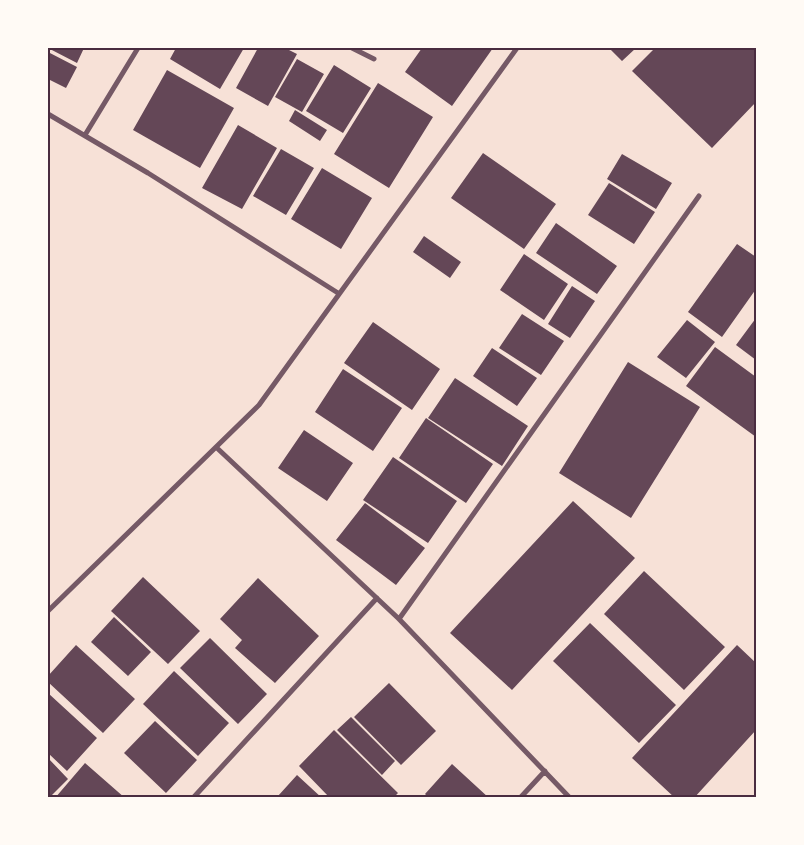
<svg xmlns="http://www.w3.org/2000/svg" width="804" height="845" font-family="Mulish,sans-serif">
	<rect width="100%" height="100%" fill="#f7e1d7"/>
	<!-- building -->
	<path fill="#644757" d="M48,48H84L77,63Z
		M176,48H244L220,89L170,59Z
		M258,48H285L297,54L268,106L236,88Z
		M422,48H493L452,106L405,72Z
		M609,48H636L622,61Z
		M655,48H756V102L712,148L632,71Z
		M48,52L77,67L66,88L48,79Z
		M297,59L324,74L302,112L275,97Z
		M334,65L371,88L343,133L306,111Z
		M167,70L234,108L200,168L133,130Z
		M378,83L433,117L389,188L334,154Z
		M295,110L327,130L320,141L289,121Z
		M238,125L277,148L242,209L202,188Z
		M281,149L314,168L286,215L253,196Z
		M483,153L556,204L524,249L451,198Z
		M622,154L672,183L656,209L607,179Z
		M322,168L372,198L341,249L291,219Z
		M609,183L655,212L634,244L588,215Z
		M556,223L617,266L597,294L536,253Z
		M424,236L461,262L450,278L413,252Z
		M737,244L756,257V289L722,337L688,312Z
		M524,254L568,284L544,320L500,290Z
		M572,286L595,301L570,338L548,324Z
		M522,314L564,341L541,375L499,348Z
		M756,318V360L736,345Z
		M687,320L715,342L686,378L657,357Z
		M373,322L440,369L412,410L344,363Z
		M715,347L756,377V437L686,386Z
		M492,348L537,378L517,406L473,376Z
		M628,362L700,407L631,518L559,473Z
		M343,369L402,408L373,451L315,412Z
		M455,378L528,426L502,466L428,418Z
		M426,418L493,464L466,503L399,458Z
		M304,430L353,463L327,501L278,468Z
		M393,457L457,501L428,543L363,500Z
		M573,501L635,558L512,690L450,633Z
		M365,503L425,548L396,585L336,540Z
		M644,571L725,647L684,690L604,614Z
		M143,577L200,631L168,664L111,611Z
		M258,578L319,636L275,683L235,648L242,640L220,619Z
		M114,617L151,652L128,676L91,642Z
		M590,623L676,705L639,743L553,661Z
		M210,638L267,694L238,724L180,668Z
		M76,645L135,699L103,733L48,682V676Z
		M737,645L756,663V730L694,798H675L632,758Z
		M174,671L229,723L198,756L143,704Z
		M389,683L436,731L401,765L354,717Z
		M48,693L97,738L67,771L48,753Z
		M351,717L395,761L382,775L337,730Z
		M155,721L197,760L166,793L124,753Z
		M334,730L398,793L393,798H330L299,766Z
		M48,758L68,779L49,798H48Z
		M85,763L125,798H55Z
		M452,764L489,798H429L425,794Z
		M297,775L322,798H280L278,796Z"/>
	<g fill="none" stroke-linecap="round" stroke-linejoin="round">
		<!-- minor -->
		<path stroke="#755966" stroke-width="5" d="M352,48L374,59
			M48,114L148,173L338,293
			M85,135L138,48
			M217,448L399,619L570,798
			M48,611L259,405L517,48
			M399,619L699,196
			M193,798L377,598
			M520,798L545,771"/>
	</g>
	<!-- border -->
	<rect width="804" height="845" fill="none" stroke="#fffaf5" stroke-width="98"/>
	<rect x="49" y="49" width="706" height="747" fill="none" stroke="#4a2c40" stroke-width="2"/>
</svg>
